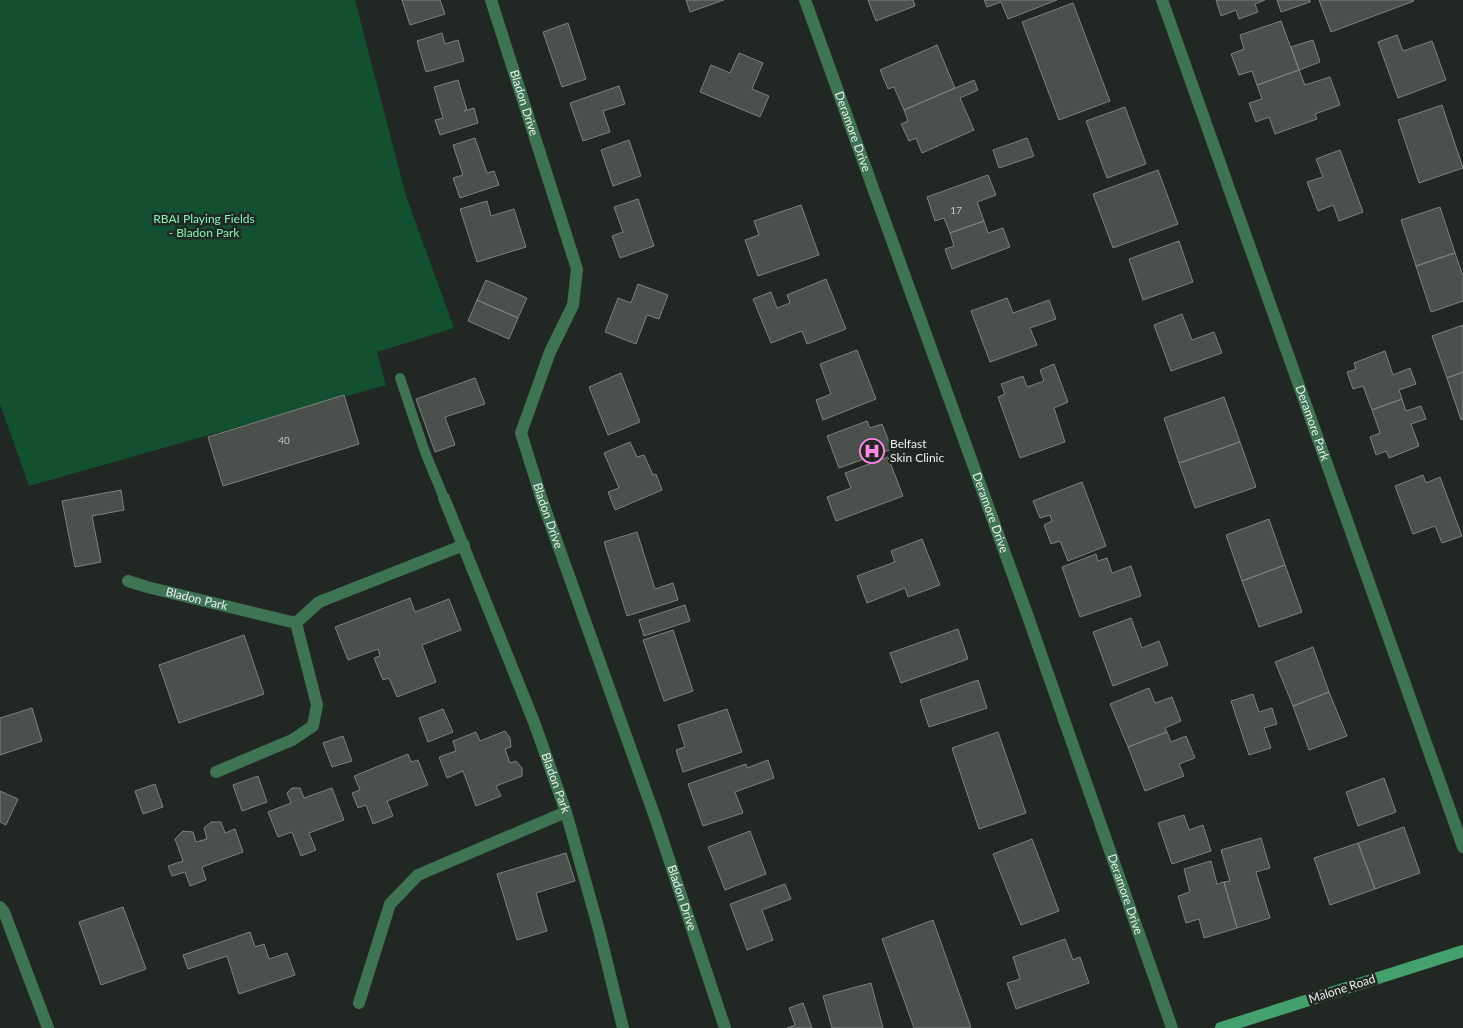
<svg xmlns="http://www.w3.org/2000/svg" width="1463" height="1028" font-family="Lato,sans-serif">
	<rect width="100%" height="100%" fill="#212723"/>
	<!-- green -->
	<path fill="#125030" d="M0,0H355L406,196L454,328L377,352L386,385L29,486L0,404Z"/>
	<!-- building -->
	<path fill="#4a514c" stroke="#7c837e" d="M402,0H440L445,14L410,25Z
		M686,0H724L690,12Z
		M868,0H913L915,6L876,21Z
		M984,0H1057L1008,19L1001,2L987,7Z
		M1216,0H1265L1255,4L1258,12L1239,19L1236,10L1221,16Z
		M1277,0H1310V2L1281,12Z
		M1319,0H1413L1414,1L1331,32Z
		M1073,3L1110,101L1059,120L1022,22Z
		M1281,21L1299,70L1257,85L1252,71L1239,75L1231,54L1244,49L1240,35Z
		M568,23L586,79L562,87L543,32Z
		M442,33L445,44L458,40L464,61L426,72L417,41Z
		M1397,35L1403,51L1432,41L1446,80L1398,98L1378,42Z
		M1313,40L1320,62L1299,70L1291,47Z
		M937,45L955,88L904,110L894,87L888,89L880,70Z
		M739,53L763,63L752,89L769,96L760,117L700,92L711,65L730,73Z
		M1299,70L1305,85L1330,77L1340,105L1315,114L1317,119L1275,134L1269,117L1256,122L1249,103L1262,99L1257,85Z
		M458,80L467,110L464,111L474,108L478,123L440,135L435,120L443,118L434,87Z
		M974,80L978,90L960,98L974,130L922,153L916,138L909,141L901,124L908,121L904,110Z
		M619,86L625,104L603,111L610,132L583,141L570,103Z
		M1442,105L1463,168L1419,183L1398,120Z
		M1125,107L1146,164L1107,178L1086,121Z
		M475,138L487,173L494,171L499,185L460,198L453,178L463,175L453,145Z
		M1027,138L1034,156L999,168L993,150Z
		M629,140L641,176L613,186L601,150Z
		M1340,150L1363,212L1339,221L1333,205L1318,211L1307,182L1323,177L1316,159Z
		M1158,170L1178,224L1113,248L1093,194Z
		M988,175L996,195L977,202L984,221L950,233L944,218L935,221L927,197Z
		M638,199L654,246L620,258L612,236L623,232L614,207Z
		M487,201L491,216L514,209L526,247L477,262L460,209Z
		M801,205L819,255L758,276L745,240L759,235L754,221Z
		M1440,207L1455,253L1416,266L1401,220Z
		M984,221L988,233L1003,228L1010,247L952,269L945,249L954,246L950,233Z
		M1179,241L1193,282L1143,300L1129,259Z
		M1455,253L1463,276V301L1431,312L1416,266Z
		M826,279L846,329L807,344L802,331L771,343L753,299L771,292L777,308L790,303L787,295Z
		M486,280L527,298L518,318L477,300Z
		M638,284L668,295L659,319L647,315L636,344L605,332L618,298L631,303Z
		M1007,298L1013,313L1049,300L1056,319L1030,328L1037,345L990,362L971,311Z
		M477,300L518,318L509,339L468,321Z
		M1182,314L1192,340L1214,332L1222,353L1171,371L1154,325Z
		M1463,325V372L1447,378L1432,336Z
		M857,350L876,399L823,420L816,400L831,394L820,364Z
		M1385,351L1393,375L1410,368L1416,384L1399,390L1402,399L1372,410L1363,386L1353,389L1347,372L1356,369L1354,363Z
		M1054,364L1068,402L1054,408L1065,442L1020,458L998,397L1005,394L1001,384L1023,376L1027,387L1044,381L1040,370Z
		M1463,372V419L1461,420L1447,378Z
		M621,373L640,422L608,435L589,387Z
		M475,378L485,404L445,417L455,445L435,452L416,399Z
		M344,395L359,444L223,486L208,437Z
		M1224,397L1240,442L1179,463L1164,418Z
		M1402,399L1406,411L1421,406L1426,419L1411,424L1419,446L1389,458L1386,451L1376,455L1370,437L1380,433L1372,410Z
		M867,421L870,428L882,424L892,449L839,468L827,436Z
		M630,442L637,457L644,455L653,475L656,474L662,490L615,510L608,492L619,488L604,453Z
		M1240,442L1256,487L1195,508L1179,463Z
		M888,457L903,496L836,521L827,497L851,488L845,473Z
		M1423,475L1426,483L1440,477L1462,536L1442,543L1435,526L1413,534L1395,486Z
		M1082,482L1106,546L1068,561L1060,541L1051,544L1044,525L1052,521L1050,515L1040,518L1033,501Z
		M121,490L124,510L92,516L101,562L75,567L62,501Z
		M1269,519L1285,565L1242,581L1226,535Z
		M637,532L655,589L673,583L678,600L627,616L604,542Z
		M922,539L940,585L908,597L905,588L867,603L857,576L895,562L891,551Z
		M1096,554L1098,561L1107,558L1112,573L1131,566L1141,596L1080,617L1062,567Z
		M1285,565L1302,612L1259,627L1242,581Z
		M410,598L415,612L449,599L461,630L422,645L436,682L397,697L389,678L383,680L374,658L380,656L378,649L348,660L335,627Z
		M685,605L690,621L644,636L639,620Z
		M1131,618L1142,648L1159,641L1168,665L1113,686L1093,632Z
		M958,629L968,659L901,683L890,653Z
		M673,630L693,691L664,701L643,640Z
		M244,635L264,694L179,723L159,665Z
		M1313,647L1329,692L1293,706L1275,662Z
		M978,680L987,708L929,727L920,700Z
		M1149,688L1155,703L1172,697L1181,721L1165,728L1167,732L1128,747L1110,704Z
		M1329,692L1347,736L1309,750L1293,706Z
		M1253,694L1259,712L1272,708L1277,724L1264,728L1271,748L1249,755L1231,701Z
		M32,708L42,741L0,755V718Z
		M443,709L453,732L428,742L419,718Z
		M727,709L742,752L683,772L676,750L685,747L678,725Z
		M505,731L510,738L511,747L505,749L510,763L516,761L522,768V776L496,786L501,796L476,806L463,771L447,778L439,757L456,751L453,741L476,732L480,741Z
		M998,732L1026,813L979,829L952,748Z
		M1167,732L1171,742L1186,736L1195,758L1179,764L1184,776L1145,791L1128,747Z
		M343,736L352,761L332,767L323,743Z
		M408,754L411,762L418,760L428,785L387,801L393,816L373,824L366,805L358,808L352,793L360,790L354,776Z
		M768,760L774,778L735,792L743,813L703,826L688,784L746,764L747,768Z
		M258,776L267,802L242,811L233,785Z
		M1384,778L1396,812L1358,826L1346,792Z
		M155,784L163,807L143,814L135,791Z
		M292,788H300L304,798L332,788L344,820L309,833L316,850L301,856L292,832L278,837L268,812L291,803L287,793Z
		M0,791L18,799L6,825L0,822Z
		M1184,815L1189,830L1203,825L1211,851L1172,864L1158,823Z
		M211,822H221L225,833L235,829L243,852L202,867L206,880L190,886L185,872L172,876L168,866L183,861L175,839L183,831L193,832L196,842L207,839L204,828Z
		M1404,827L1420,873L1375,889L1358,843Z
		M750,831L766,874L725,890L708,847Z
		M1261,838L1270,868L1256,872L1270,918L1237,928L1224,882L1230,881L1221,850Z
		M1032,839L1059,911L1021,925L993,854Z
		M1358,843L1375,889L1330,905L1314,858Z
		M566,853L575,881L536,893L547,931L517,940L497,874Z
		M1211,861L1217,884L1224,882L1237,928L1204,938L1199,919L1186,923L1178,896L1190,892L1184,869Z
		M785,884L791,899L762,910L773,940L747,950L730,904Z
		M123,907L146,969L101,985L79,922Z
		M933,920L971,1027L967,1028H914L882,939Z
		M250,932L255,947L264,944L269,959L287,953L295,975L239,994L227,956L188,969L183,955Z
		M1065,939L1073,960L1080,957L1089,983L1016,1009L1007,983L1020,979L1013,957Z
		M871,983L883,1028H832L823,996Z
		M803,1003L812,1028H787L795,1025L789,1008Z"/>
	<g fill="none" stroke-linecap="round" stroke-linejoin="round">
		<!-- lane -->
		<path stroke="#3e7453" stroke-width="10" d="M400,378L425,452L444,498"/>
		<!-- street -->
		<g stroke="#3e7453" stroke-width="12">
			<path id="s1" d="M491,0L577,269L573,305L550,352L521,433L542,500L656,820L725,1028"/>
			<path id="s2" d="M805,0L1027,614L1172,1028"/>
			<path id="s3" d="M1162,0L1463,847"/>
			<path id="s4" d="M444,498L534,722L566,812L599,930L623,1028"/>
			<path id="s5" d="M128,581L147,587L296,623"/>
			<path d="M296,623L319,602L464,545"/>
			<path d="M216,772L292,740L313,726L317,705L296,623"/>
			<path d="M0,907L4,912L48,1028"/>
			<path d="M359,1003L390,904L418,875L566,812"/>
		</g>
		<!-- secondary -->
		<path stroke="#44a06c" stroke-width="12" d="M1221,1028L1463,951"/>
	</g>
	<!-- icons -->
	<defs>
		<symbol id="hospital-ring" viewBox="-11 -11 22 22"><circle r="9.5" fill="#212723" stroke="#fc86e3" stroke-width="1.5"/><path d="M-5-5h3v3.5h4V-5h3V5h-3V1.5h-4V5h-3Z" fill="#fc86e3"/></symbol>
	</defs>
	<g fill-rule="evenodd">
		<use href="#hospital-ring" x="858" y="437" width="28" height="28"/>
	</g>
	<g text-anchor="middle" stroke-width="5" stroke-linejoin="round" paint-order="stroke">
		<!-- number labels -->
		<g font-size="10" fill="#c3c8c4">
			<text x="956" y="214">17</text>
			<text x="284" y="444">40</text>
		</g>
		<!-- street labels -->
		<g font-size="12" fill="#ebefec" stroke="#212723">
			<text dy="4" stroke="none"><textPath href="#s1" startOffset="108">Bladon Drive</textPath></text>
			<text dy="4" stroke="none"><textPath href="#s2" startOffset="140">Deramore Drive</textPath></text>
			<text dy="4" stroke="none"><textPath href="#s3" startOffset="449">Deramore Park</textPath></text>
			<text dy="4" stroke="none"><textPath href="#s2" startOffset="545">Deramore Drive</textPath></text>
			<text dy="4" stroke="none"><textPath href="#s1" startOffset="544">Bladon Drive</textPath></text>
			<text dy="4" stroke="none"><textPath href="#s5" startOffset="71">Bladon Park</textPath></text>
			<text dy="4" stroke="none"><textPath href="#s4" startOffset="306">Bladon Park</textPath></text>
			<text dy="4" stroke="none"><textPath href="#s2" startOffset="950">Deramore Drive</textPath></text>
			<text dy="4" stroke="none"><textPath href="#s1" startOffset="949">Bladon Drive</textPath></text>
			<text transform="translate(1342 989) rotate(-18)" y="4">Malone Road</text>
		</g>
		<!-- park labels -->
		<g font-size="12" fill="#81f5b0" stroke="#212723">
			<text x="204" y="223">RBAI Playing Fields<tspan x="204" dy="14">- Bladon Park</tspan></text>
		</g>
		<!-- poi labels -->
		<g font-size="12" fill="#ebefec" stroke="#212723" text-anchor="start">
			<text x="890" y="448">Belfast<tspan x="890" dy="14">Skin Clinic</tspan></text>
		</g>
	</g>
</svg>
